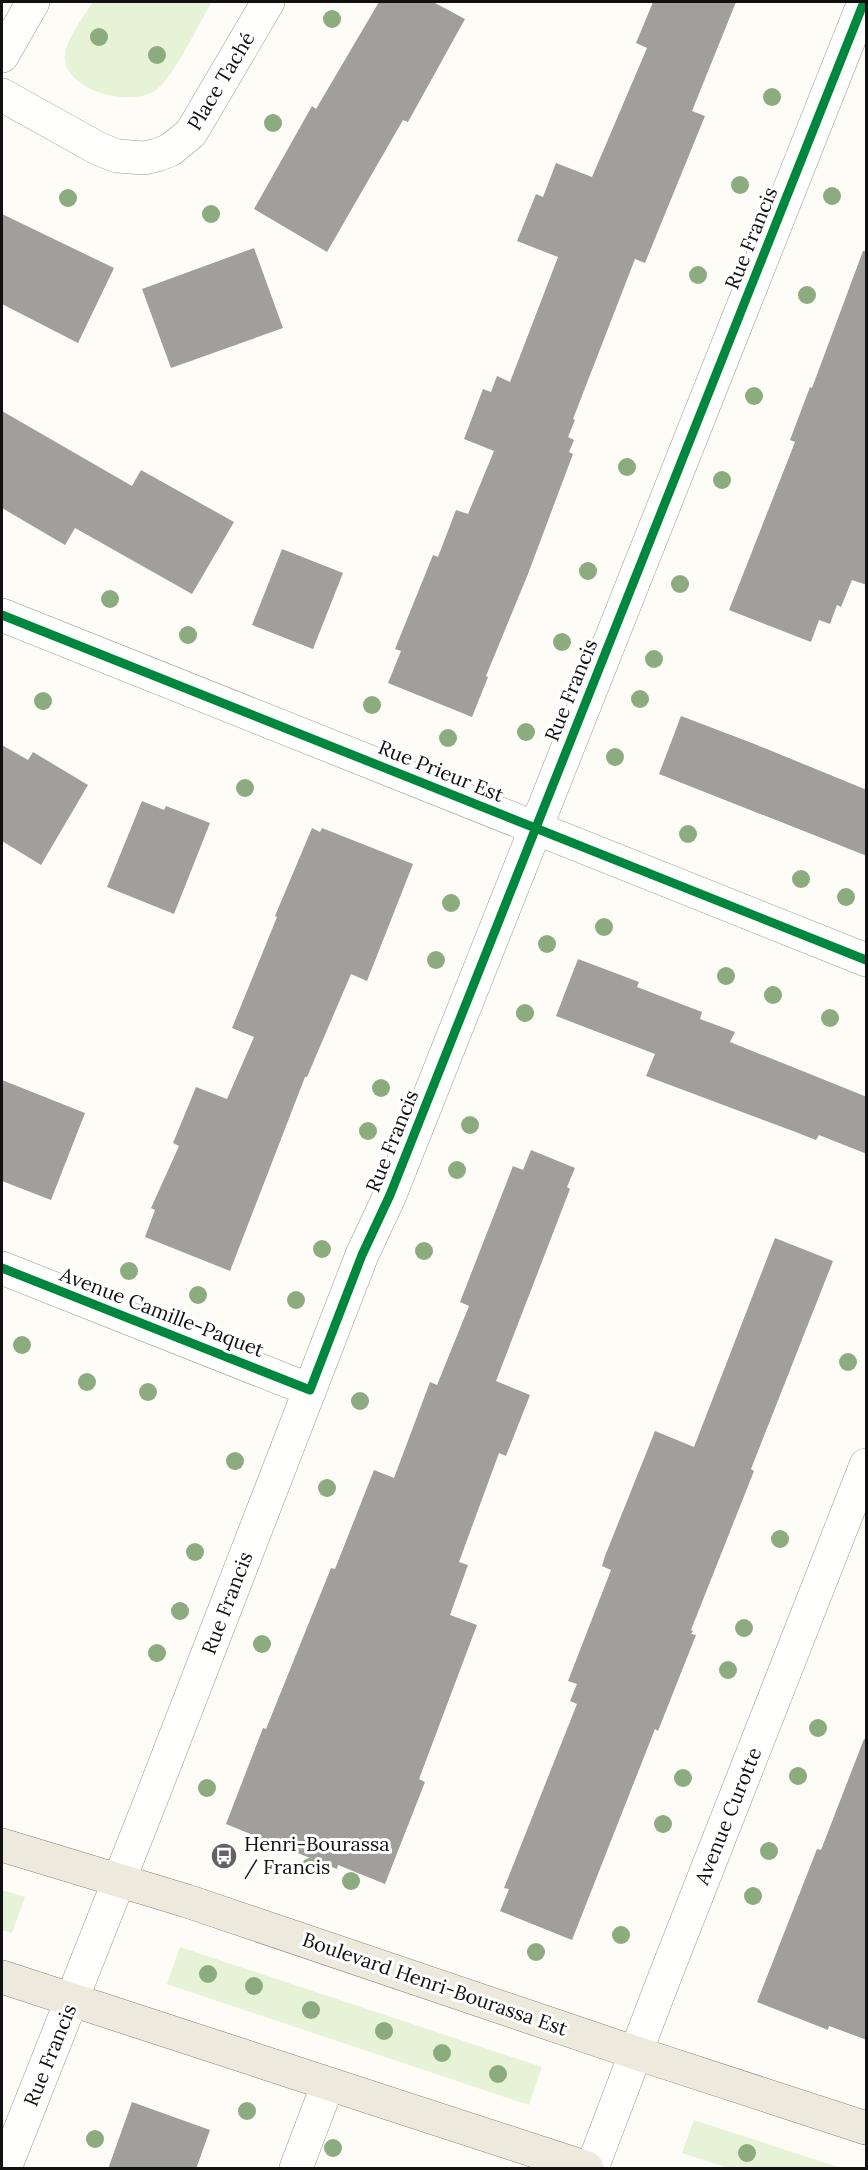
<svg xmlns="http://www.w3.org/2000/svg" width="868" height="2170" font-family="Lora,serif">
	<rect width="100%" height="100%" fill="#fdfcf7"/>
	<!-- green -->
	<path fill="#e7f3d7" d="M93,2H212C199,23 174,77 156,90C130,109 60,89 65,54C67,38 84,16 93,2Z
		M2,1890L25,1897L12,1933L2,1930Z
		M180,1947L542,2067L529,2105L167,1984Z
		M694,2120L841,2168H728L682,2153Z"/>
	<!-- building -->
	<path fill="#a19f9c" d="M379,2H433L465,19L408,122L403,120L327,252L254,209L312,106L316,109Z
		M653,2H736L692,111L705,116L645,263L635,259L573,419L575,420L568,437L574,440L569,452L573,454L528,574L486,676L488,677L472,717L388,683L401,651L395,649L433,555L438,557L456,510L468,514L494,451L464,439L483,389L491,392L497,376L510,382L558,257L517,241L536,194L543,197L556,163L592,177L647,48L636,43Z
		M2,214L114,268L78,343L2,304Z
		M254,248L283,328L171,368L142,289Z
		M863,251H867V585L852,580L841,607L837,605L830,624L819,620L811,642L729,610L795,442L790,440L810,387L812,388Z
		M2,411L132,486L141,470L234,522L192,594L75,528L65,545L2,508Z
		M282,549L343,573L313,649L252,625Z
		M681,716L752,743L867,790V856L659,774Z
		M2,745L28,760L33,752L88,785L41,865L2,841Z
		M142,801L164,810L166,806L210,823L174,914L107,887Z
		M312,828L320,832L322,828L413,864L367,981L351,974L307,1077H305L230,1271L145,1237L155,1210L151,1208L179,1146L173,1143L196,1087L227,1099L254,1037L232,1028L277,917L275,916Z
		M578,959L639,982L637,987L702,1012L700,1019L735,1032L730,1042L867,1097V1154L819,1135L816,1140L793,1131L646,1076L655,1054L556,1016Z
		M2,1080L85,1113L51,1200L2,1181Z
		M531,1150L575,1168L567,1187L570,1189L496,1381L530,1395L506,1456L499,1453L459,1562L468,1565L450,1615L477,1625L419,1779L425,1782L385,1884L338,1865L337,1869L226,1824L263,1728L266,1729L331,1568L335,1569L374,1470L394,1478L430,1382L437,1385L469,1306L460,1302L513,1166L523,1170Z
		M775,1238L833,1261L751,1469L754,1471L691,1630L693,1631L691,1634L696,1635L658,1731L655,1729L572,1940L500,1911L509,1889L504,1888L577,1704L570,1701L577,1684L568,1681L611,1570L602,1566L605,1556L655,1431L694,1447Z
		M864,1739L867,1740V2040L829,2026L828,2030L757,2002L817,1849L821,1850Z
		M132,2102L210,2130L196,2169H108Z"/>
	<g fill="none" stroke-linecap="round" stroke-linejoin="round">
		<defs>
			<path id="minor" d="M2,56L33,2
				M2,95L99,149L117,156L144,158L157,155L170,150L191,133L268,2
				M2,615L866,960
				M2,1268L310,1390
				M5,2168L154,1792L362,1255L390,1195L864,2
				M296,2168L328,2084
				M592,2168L662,1984L866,1465"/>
			<path id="major" d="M2,1845L187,1901L636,2053L866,2128
				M2,1977L587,2168"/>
		</defs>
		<!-- minor casing -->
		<use href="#minor" stroke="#979795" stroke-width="34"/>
		<!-- major casing -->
		<use href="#major" stroke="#858482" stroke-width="34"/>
		<!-- minor -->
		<use href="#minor" stroke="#fffffe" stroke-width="33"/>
		<!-- major -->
		<use href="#major" stroke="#ede9dc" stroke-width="33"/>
		<defs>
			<path id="cycleway" d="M2,615L866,960
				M2,1268L310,1390L362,1255L390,1195L864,2"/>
		</defs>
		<!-- cycleway casing -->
		<use href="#cycleway" stroke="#fff" stroke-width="13"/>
		<!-- cycleway -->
		<use href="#cycleway" stroke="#00873e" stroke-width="9"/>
	</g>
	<!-- trees -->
	<g fill="#8cac80">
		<circle cx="332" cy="19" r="9"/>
		<circle cx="99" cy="37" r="9"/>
		<circle cx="157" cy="55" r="9"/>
		<circle cx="772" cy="97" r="9"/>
		<circle cx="273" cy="123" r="9"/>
		<circle cx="740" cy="185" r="9"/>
		<circle cx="832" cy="196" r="9"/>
		<circle cx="68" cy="198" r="9"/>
		<circle cx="211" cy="214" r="9"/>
		<circle cx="698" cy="275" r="9"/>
		<circle cx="807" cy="295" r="9"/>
		<circle cx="754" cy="396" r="9"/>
		<circle cx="627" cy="467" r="9"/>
		<circle cx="722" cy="480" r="9"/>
		<circle cx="588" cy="571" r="9"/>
		<circle cx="680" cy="584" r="9"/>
		<circle cx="110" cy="599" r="9"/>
		<circle cx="188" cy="635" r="9"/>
		<circle cx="562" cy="642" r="9"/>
		<circle cx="654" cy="659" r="9"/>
		<circle cx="640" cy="699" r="9"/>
		<circle cx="43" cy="701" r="9"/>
		<circle cx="372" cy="705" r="9"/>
		<circle cx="526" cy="732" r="9"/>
		<circle cx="448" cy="738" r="9"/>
		<circle cx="615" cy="757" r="9"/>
		<circle cx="245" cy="788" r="9"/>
		<circle cx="688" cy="834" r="9"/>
		<circle cx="801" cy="879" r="9"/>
		<circle cx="846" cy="897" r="9"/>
		<circle cx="451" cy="903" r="9"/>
		<circle cx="604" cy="927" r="9"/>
		<circle cx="547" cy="944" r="9"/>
		<circle cx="436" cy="960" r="9"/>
		<circle cx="726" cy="976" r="9"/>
		<circle cx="773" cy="995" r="9"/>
		<circle cx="525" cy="1013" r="9"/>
		<circle cx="830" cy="1018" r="9"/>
		<circle cx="381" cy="1088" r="9"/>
		<circle cx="470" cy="1125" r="9"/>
		<circle cx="368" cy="1131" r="9"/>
		<circle cx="457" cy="1170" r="9"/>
		<circle cx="322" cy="1249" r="9"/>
		<circle cx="424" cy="1251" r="9"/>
		<circle cx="129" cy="1271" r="9"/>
		<circle cx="198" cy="1295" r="9"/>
		<circle cx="296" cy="1300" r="9"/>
		<circle cx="22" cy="1345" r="9"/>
		<circle cx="848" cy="1362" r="9"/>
		<circle cx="87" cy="1382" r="9"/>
		<circle cx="148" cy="1392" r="9"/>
		<circle cx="360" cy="1401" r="9"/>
		<circle cx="235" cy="1461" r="9"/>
		<circle cx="327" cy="1488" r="9"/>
		<circle cx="780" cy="1539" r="9"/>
		<circle cx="195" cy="1552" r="9"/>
		<circle cx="180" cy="1611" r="9"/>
		<circle cx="744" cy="1628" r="9"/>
		<circle cx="262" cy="1644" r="9"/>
		<circle cx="157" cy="1653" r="9"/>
		<circle cx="728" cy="1670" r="9"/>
		<circle cx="818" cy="1728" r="9"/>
		<circle cx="798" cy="1776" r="9"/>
		<circle cx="683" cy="1778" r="9"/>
		<circle cx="207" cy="1788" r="9"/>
		<circle cx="663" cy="1824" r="9"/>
		<circle cx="769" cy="1851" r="9"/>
		<circle cx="310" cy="1867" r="9"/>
		<circle cx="351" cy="1881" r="9"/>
		<circle cx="753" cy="1896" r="9"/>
		<circle cx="621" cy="1935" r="9"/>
		<circle cx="536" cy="1952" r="9"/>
		<circle cx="208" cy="1974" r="9"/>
		<circle cx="254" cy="1986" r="9"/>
		<circle cx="311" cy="2010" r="9"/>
		<circle cx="384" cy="2031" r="9"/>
		<circle cx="442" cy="2053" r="9"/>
		<circle cx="498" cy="2074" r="9"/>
		<circle cx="247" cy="2111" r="9"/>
		<circle cx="95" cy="2139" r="9"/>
		<circle cx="333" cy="2148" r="9"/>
		<circle cx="747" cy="2153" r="9"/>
	</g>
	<!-- icons -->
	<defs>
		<symbol id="bus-disc" viewBox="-11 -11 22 22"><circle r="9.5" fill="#646362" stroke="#fff"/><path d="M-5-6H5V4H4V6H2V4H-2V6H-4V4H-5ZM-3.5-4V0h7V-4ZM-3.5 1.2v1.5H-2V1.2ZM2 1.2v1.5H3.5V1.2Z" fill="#fff"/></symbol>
	</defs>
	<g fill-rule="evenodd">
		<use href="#bus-disc" x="209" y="1841" width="30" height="30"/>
	</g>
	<g text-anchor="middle" stroke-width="6" stroke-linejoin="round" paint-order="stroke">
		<!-- street labels -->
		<g font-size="20" fill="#111" stroke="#fff">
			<text transform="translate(221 81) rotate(-59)" y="7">Place Taché</text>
			<text transform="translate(751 238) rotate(-68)" y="7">Rue Francis</text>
			<text transform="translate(571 690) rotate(-68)" y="7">Rue Francis</text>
			<text transform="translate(441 771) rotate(22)" y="7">Rue Prieur Est</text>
			<text transform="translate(392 1141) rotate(-68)" y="7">Rue Francis</text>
			<text transform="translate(162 1312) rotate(21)" y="7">Avenue Camille-Paquet</text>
			<text transform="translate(227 1603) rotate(-69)" y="7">Rue Francis</text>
			<text transform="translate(728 1816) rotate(-68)" y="7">Avenue Curotte</text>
			<text transform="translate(435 1984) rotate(19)" y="7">Boulevard Henri-Bourassa Est</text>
			<text transform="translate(50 2055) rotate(-68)" y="7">Rue Francis</text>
		</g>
		<!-- poi labels -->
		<g font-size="20" fill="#111" stroke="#fff" text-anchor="start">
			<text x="244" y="1851">Henri-Bourassa<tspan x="244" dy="23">/ Francis</tspan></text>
		</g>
	</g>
	<!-- border -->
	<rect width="868" height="2170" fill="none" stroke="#111111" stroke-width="6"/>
</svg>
